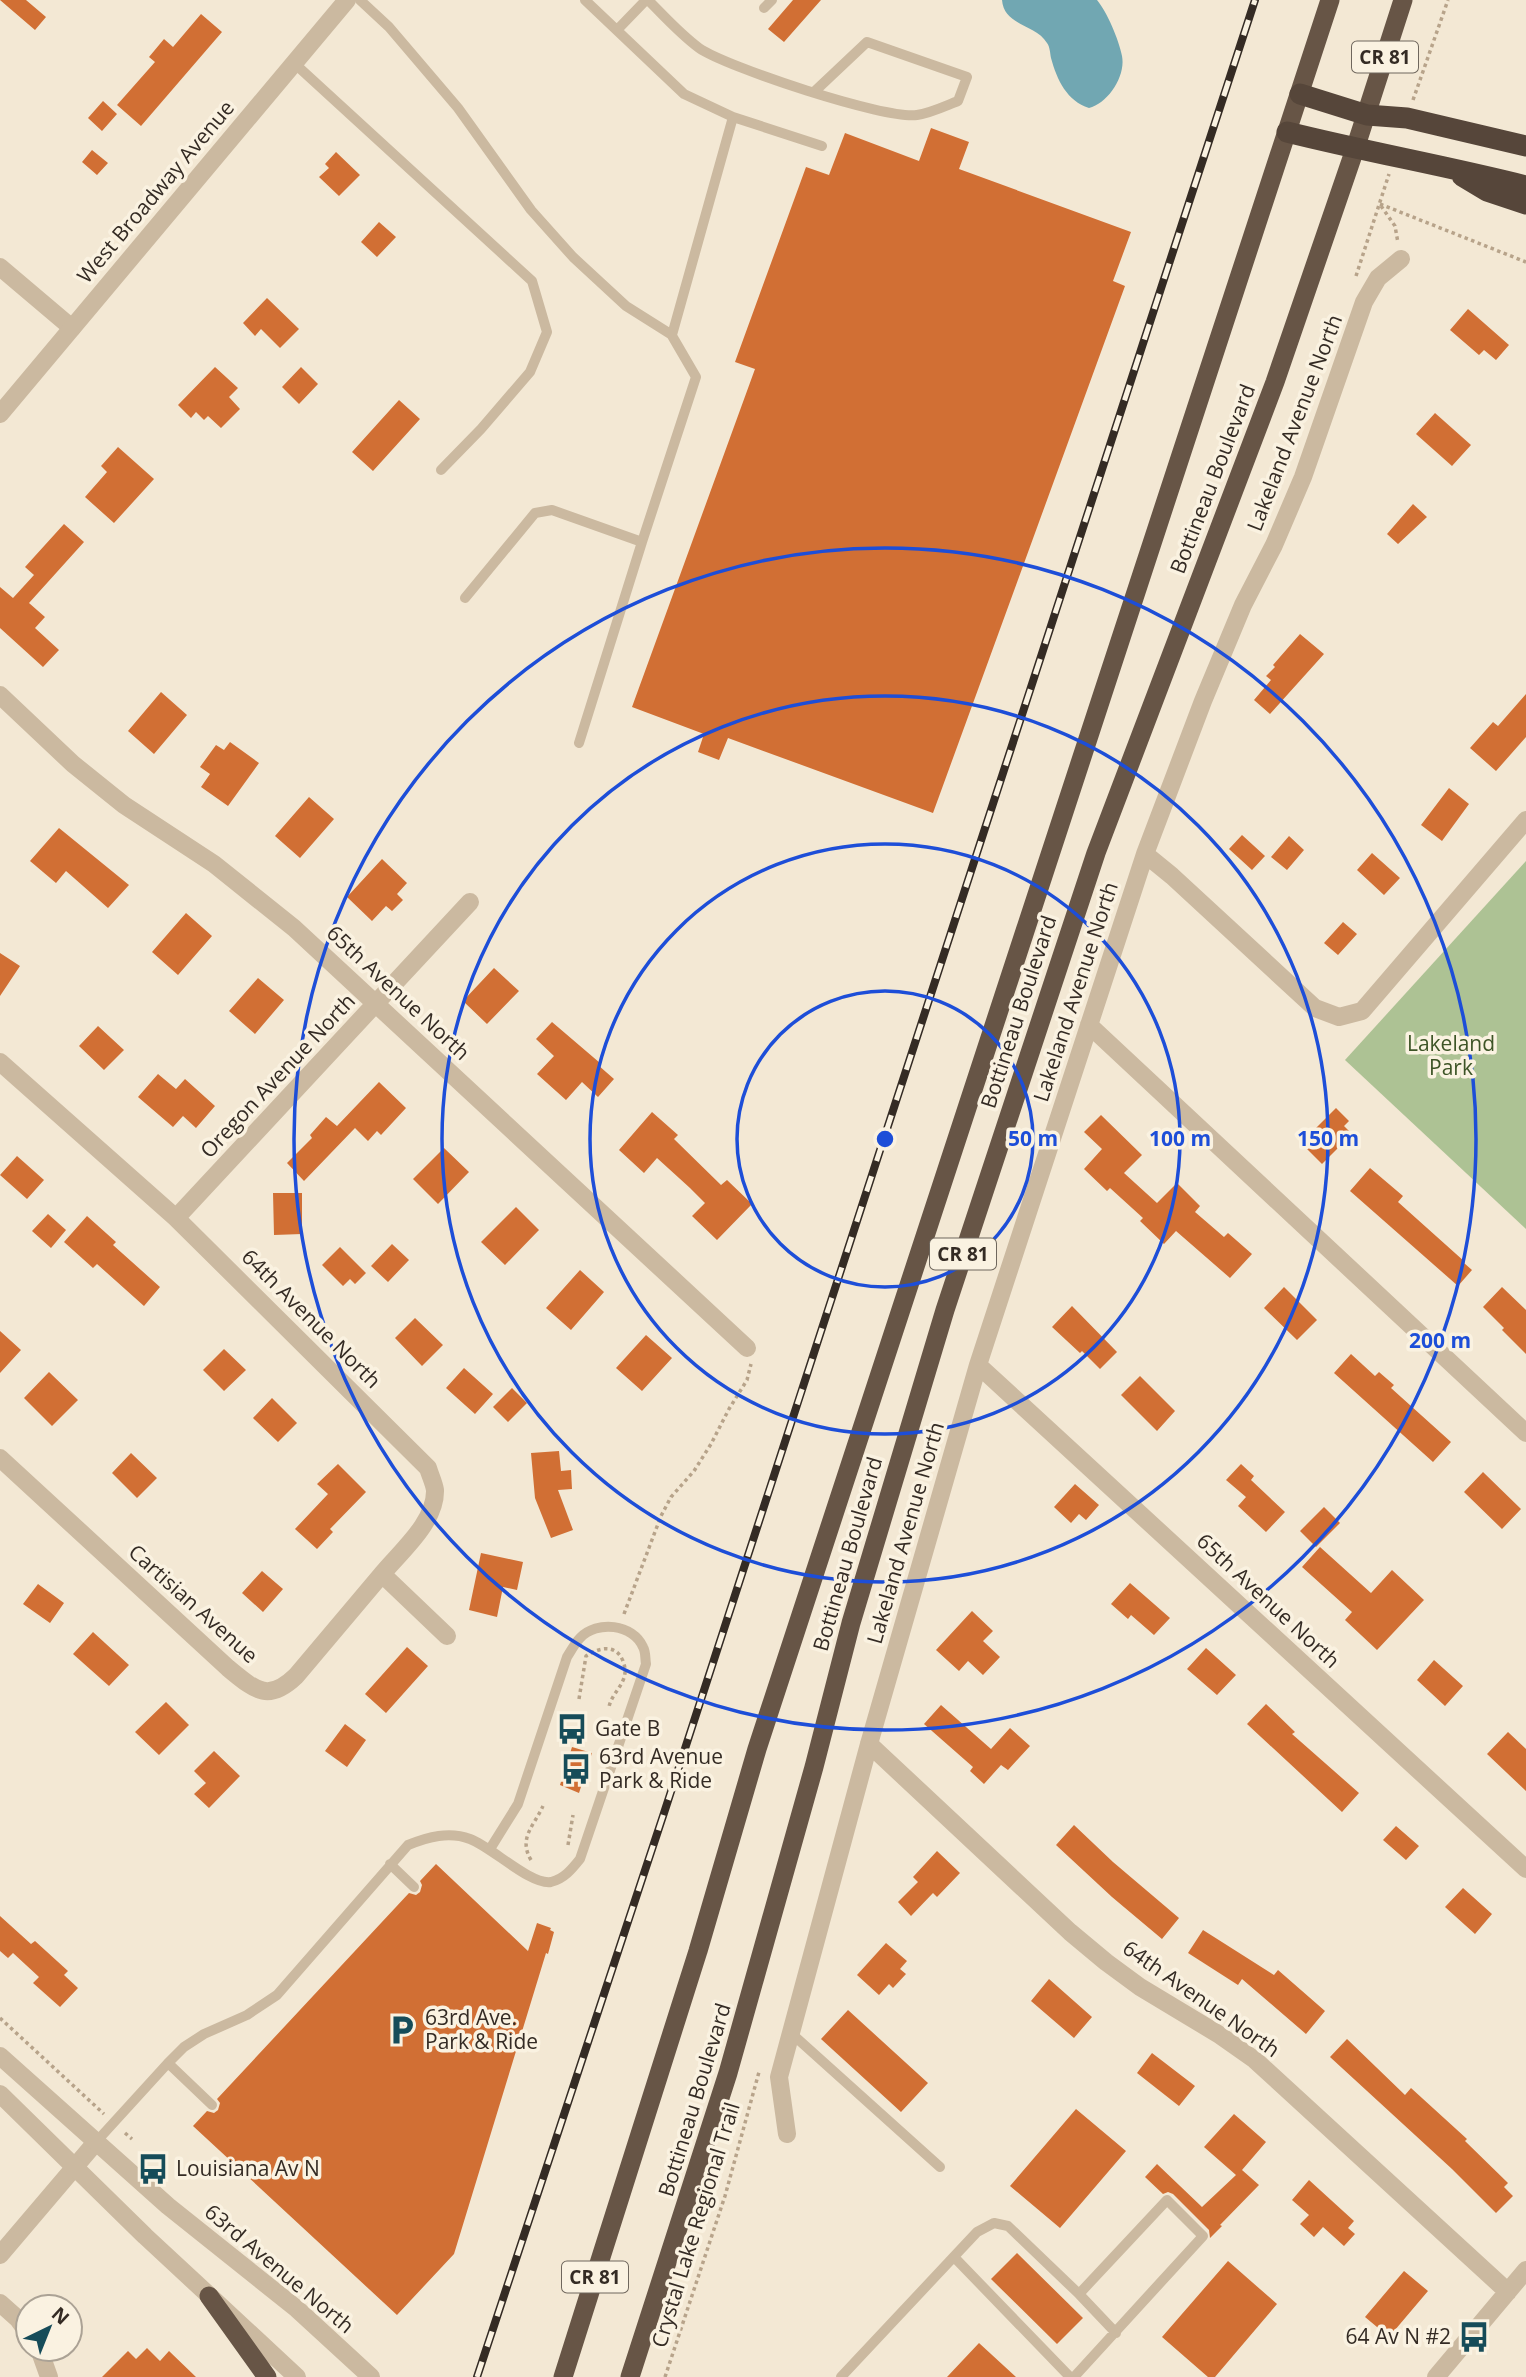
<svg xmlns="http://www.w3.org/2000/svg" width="1526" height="2377" font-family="'Open Sans',sans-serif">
	<rect width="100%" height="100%" fill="#f3e8d4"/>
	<!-- green -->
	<path fill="#adc294" d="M1526,861V1229L1345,1060Z"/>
	<!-- water -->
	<path fill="#71a7b2" d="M1002,0H1097C1107,12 1119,40 1122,56C1126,76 1108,103 1089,108C1067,101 1057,80 1051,58C1050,53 1050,47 1047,43C1036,24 1004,26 1002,0Z"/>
	<!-- building -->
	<path fill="#d16f34" d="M0,0H26L46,17L35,30Z
		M793,0H821L784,42L768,29Z
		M201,14L222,32L141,126L117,105L155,62L149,57L164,39L173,47Z
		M103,101L117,114L102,131L88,118Z
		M931,128L969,142L959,169L1131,232L1113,281L1125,286L933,813L728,738L719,760L698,752L704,734L632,707L755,369L735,362L806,167L829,175L845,133L919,161Z
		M92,150L108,163L97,175L82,162Z
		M336,152L360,175L339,196L319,177L329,168L325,164Z
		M379,222L396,237L377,257L361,242Z
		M267,298L299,329L280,348L261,329L255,336L243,323Z
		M1468,309L1509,345L1496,360L1484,350L1479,355L1450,330Z
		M215,367L238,388L229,397L240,409L221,428L208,416L204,420L196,412L191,418L178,405Z
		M301,367L318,384L299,404L282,387Z
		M399,400L420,419L373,471L352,452Z
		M1435,413L1471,445L1452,466L1416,434Z
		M118,447L154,479L114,523L85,497L107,472L101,466Z
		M1413,504L1427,517L1398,544L1387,534Z
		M64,524L84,542L29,603L45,617L35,628L59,650L43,667L0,628V587L13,598L34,575L25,567Z
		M1300,634L1324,654L1270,714L1254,700L1271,680L1266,676L1275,667L1273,665Z
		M161,692L187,715L154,754L128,731Z
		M1526,694V737L1496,771L1470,748L1493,722L1498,726Z
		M230,742L259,763L228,806L201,787L210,774L200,767L216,745L224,750Z
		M1449,788L1469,804L1442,841L1421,825Z
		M309,797L334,819L300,858L275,836Z
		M59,828L129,885L108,908L66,871L56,883L30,861Z
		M1242,835L1265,856L1252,870L1229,849Z
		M1289,836L1304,850L1287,870L1271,857Z
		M1372,853L1400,878L1384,895L1357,870Z
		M382,859L407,883L397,894L403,900L392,911L386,906L372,921L347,897Z
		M186,913L212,936L178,975L152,952Z
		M1343,922L1357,934L1338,955L1324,943Z
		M0,953L20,966L0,996Z
		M494,968L519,991L487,1024L463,1001Z
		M258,978L284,1000L255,1034L229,1011Z
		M552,1022L600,1063L598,1065L614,1079L598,1097L582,1082L566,1100L537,1074L554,1056L536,1039Z
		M98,1026L124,1050L104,1070L79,1046Z
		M158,1074L176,1089L185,1079L215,1106L196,1128L183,1116L173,1127L138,1097Z
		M379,1082L406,1108L381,1135L377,1131L368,1141L355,1128L304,1181L287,1163L312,1138L310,1135L326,1117L337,1126Z
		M1336,1108L1349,1121L1344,1126L1352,1134L1322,1164L1306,1148L1319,1135L1314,1130Z
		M652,1112L678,1135L674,1139L721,1185L727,1180L752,1204L717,1240L692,1216L705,1203L690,1188L657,1158L644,1173L619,1150Z
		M1101,1115L1142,1155L1124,1173L1157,1203L1177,1183L1200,1206L1195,1212L1224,1237L1228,1233L1252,1254L1230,1278L1176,1231L1164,1244L1140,1221L1143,1218L1110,1188L1107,1191L1084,1169L1102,1149L1084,1132Z
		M444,1148L469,1172L438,1204L413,1179Z
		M17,1156L44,1180L27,1199L0,1175Z
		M1370,1168L1403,1196L1398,1202L1465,1262L1464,1263L1472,1270L1458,1286L1350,1191Z
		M273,1193H302V1234L274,1235Z
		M516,1207L539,1230L505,1265L481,1242Z
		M48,1214L66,1230L51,1248L32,1231Z
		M87,1216L116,1242L113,1245L160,1287L144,1306L97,1264L93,1268L64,1242Z
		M392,1244L409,1260L388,1282L371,1266Z
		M340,1247L366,1273L355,1284L350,1279L343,1286L322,1265Z
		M580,1270L604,1292L571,1330L546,1308Z
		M1284,1287L1317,1320L1297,1340L1264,1308Z
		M1502,1287L1526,1310V1354L1502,1330L1504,1328L1483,1307Z
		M1072,1306L1117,1352L1100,1369L1082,1351L1080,1353L1052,1327Z
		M415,1318L443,1345L422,1366L395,1338Z
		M0,1331L21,1350L0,1373Z
		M646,1335L672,1358L642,1391L616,1368Z
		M224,1349L246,1370L224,1391L203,1370Z
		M1351,1354L1375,1376L1379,1372L1394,1385L1391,1388L1451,1442L1433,1462L1334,1373Z
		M464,1368L493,1394L475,1414L446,1388Z
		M49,1372L78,1400L52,1426L24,1398Z
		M1140,1376L1175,1411L1157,1431L1121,1395Z
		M512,1388L527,1403L508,1422L493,1407Z
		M272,1398L297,1423L278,1442L253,1418Z
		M559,1451L561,1471L571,1470L572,1489L558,1490L573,1530L551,1538L535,1498L531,1453Z
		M131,1453L157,1478L137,1498L112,1473Z
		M338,1464L366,1492L330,1529L333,1532L317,1549L295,1529L328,1494L317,1484Z
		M1241,1464L1254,1476L1251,1480L1285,1512L1266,1532L1238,1506L1246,1497L1226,1480Z
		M1483,1472L1521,1509L1502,1529L1464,1492Z
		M1075,1484L1099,1505L1086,1520L1079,1514L1071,1523L1054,1507Z
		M1324,1507L1340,1523L1316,1547L1300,1531Z
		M1320,1547L1371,1593L1392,1570L1424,1600L1377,1650L1345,1620L1352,1612L1302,1567Z
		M481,1553L523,1562L517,1590L503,1587L497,1617L469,1610Z
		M262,1571L283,1589L263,1612L242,1593Z
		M1130,1583L1170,1618L1154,1635L1131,1615L1128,1619L1111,1604Z
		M38,1584L64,1603L50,1623L23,1604Z
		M972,1611L993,1631L983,1641L1000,1657L983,1675L968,1661L959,1671L936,1650Z
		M93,1632L129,1665L109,1686L73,1654Z
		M407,1647L428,1666L386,1713L365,1694Z
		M1206,1648L1236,1675L1217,1695L1187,1669Z
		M1434,1660L1463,1686L1445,1706L1417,1680Z
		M166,1702L189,1725L159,1755L135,1732Z
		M1266,1704L1295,1732L1292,1734L1359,1793L1342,1812L1247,1724Z
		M941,1705L991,1749L1010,1728L1030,1746L1008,1770L1001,1765L984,1784L970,1771L973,1767L924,1724Z
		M345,1724L366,1740L347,1767L325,1751Z
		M1508,1732L1526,1749V1791L1487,1754Z
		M572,1747L592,1753L579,1793L560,1785Z
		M214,1751L240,1776L209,1808L194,1794L206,1783L194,1771Z
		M1074,1825L1113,1862L1179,1918L1162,1939L1112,1897L1056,1845Z
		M1396,1826L1419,1846L1406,1860L1383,1840Z
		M937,1851L960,1873L937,1897L933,1893L911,1916L898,1902L918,1882L913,1877Z
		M436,1864L528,1951L537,1923L551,1928L550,1930L554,1932L548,1954L546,1953L454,2254L397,2315L193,2126L207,2111L214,2113L218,2110L220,2103L217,2099L409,1893L416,1895L420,1892L422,1885L420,1881Z
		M1463,1888L1492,1914L1475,1934L1445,1907Z
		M0,1916L31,1944L35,1941L68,1971L64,1975L78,1988L60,2007L33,1983L39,1977L13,1953L8,1958L0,1951Z
		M1203,1930L1274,1975L1278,1970L1325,2011L1306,2034L1242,1979L1238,1985L1188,1953Z
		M886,1943L907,1961L900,1969L906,1974L893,1988L889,1984L879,1995L857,1975Z
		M1049,1979L1092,2017L1074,2038L1031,2001Z
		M848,2010L928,2083L901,2112L821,2039Z
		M1347,2039L1405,2095L1411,2088L1467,2139L1465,2141L1508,2183L1504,2187L1513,2196L1496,2213L1452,2169L1330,2057Z
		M1152,2053L1195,2086L1179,2106L1137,2073Z
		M1076,2109L1126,2151L1060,2228L1010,2186Z
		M1234,2114L1266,2142L1242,2170L1259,2185L1220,2225L1222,2226L1210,2238L1209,2230L1173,2194L1168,2192L1163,2194L1145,2177L1157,2164L1202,2207L1236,2175L1204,2147Z
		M1309,2180L1354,2221L1348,2228L1355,2234L1344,2246L1323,2227L1314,2237L1300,2224L1309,2215L1292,2200Z
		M1017,2253L1083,2318L1057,2344L991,2279Z
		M1228,2261L1277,2304L1215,2377H1208L1162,2337Z
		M1404,2271L1428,2291L1389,2337L1365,2317Z
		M979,2343L1016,2377H947Z
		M147,2348L160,2361L169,2351L196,2377H102L128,2351L136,2359Z"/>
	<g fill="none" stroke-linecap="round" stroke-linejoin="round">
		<!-- path -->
		<path stroke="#b7a38a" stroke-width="3.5" stroke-dasharray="3.5 3.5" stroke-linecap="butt" d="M1413,100L1448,0
			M1380,204L1526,262
			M1381,206L1395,226L1398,243
			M1356,276L1389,174
			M624,1614L661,1516L671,1497L694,1471L711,1444L729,1409L747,1380L751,1364
			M579,1699L586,1656C600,1647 616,1644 623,1661C625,1667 626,1671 624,1678C620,1689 611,1696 609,1707
			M568,1845L573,1815
			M531,1860C518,1838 534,1826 543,1806
			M0,2018L104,2114
			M125,2133L132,2139
			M665,2377L725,2196L759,2072"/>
		<!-- service -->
		<path stroke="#cbb9a0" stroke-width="10" d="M360,0L389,27L458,108L531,210L573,257L626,306L672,335L733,117L684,94L585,0
			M648,0C664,16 680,34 699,48C726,67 886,120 917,115C931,113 945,106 958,101L967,77L867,42L814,92
			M764,8L772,0
			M617,30L646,0
			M294,63L532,281L547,332L530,372L481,429L441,470
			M733,117L822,146
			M465,598L535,513L552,510L642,542L696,377L671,334
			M579,743L642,542
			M390,1864L414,1887
			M791,2033L940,2167
			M168,2063L212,2105
			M96,2142L168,2063L184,2047L204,2034L247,2015L277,1995L408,1845C428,1837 449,1831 470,1839C492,1847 530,1885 551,1882C564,1879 572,1869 580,1859L646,1664C645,1659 646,1652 643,1647C633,1624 597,1620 580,1638C575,1643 571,1651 567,1657L518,1804L490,1849
			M954,2257L1070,2377
			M1079,2294L1116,2333
			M841,2377L977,2232L994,2223L1008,2226L1079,2294L1167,2200L1203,2236L1074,2377"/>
		<!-- minor -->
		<path stroke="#cbb9a0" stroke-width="18" d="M0,267L72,328
			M0,695L73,764L124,805L214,864L294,928L747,1348
			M1145,854L1172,876L1315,1008L1339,1017L1362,1011L1526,820
			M1089,1025L1526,1433
			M0,1062L176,1218L428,1468C430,1475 434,1483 435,1490C436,1522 401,1551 382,1574L447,1636
			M176,1218L470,902
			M978,1365L1526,1869
			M0,1458L228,1668C255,1690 268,1703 296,1676L382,1574
			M869,1744L1070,1932L1106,1962L1140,1987L1218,2034L1255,2060L1508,2292
			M787,2134L779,2077L869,1744L978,1365L1145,854L1203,701L1243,605L1274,545L1303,477L1364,302L1378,278L1401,259
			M0,2255L96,2142
			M0,2303L18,2319L28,2333
			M39,2349L49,2377
			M1436,2377L1526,2270"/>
		<!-- tertiary -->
		<path stroke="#cbb9a0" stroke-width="18" d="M0,414L347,0
			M0,2056L168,2206L297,2309L371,2377
			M0,2094L145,2236L297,2377"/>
		<!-- trunk -->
		<path stroke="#675546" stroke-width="19" d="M209,2296L267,2377
			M563,2377L698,1951L757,1749L1330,0
			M630,2377L728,2073L814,1767L851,1623L945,1310L1096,853L1275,382L1355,149L1403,0"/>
		<!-- motorway -->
		<path stroke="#56463a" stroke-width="21" d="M1300,94L1367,115L1407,118L1526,146
			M1287,132C1367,152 1447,166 1526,186
			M1462,176L1487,191L1526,204"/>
		<defs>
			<path id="rail" d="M477,2377L664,1813L1255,0"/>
		</defs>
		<!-- rail casing -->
		<use href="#rail" stroke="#342b24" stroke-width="8"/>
		<!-- rail -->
		<use href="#rail" stroke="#faf2e1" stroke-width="5" stroke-dasharray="16" stroke-linecap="butt"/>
	</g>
	<!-- distance rings -->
	<g fill="none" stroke="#1d4ed8" stroke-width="3.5">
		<circle cx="885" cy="1139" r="148"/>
		<circle cx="885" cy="1139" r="295"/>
		<circle cx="885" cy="1139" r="443"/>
		<circle cx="885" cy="1139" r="591"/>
	</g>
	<!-- icons -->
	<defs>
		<symbol id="bus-bare" viewBox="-9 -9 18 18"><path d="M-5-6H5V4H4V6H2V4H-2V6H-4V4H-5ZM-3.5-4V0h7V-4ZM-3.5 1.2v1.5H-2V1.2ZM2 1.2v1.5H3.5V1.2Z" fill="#164c59" stroke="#faf2e1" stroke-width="2.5" paint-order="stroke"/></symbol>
		<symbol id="parking-bare" viewBox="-9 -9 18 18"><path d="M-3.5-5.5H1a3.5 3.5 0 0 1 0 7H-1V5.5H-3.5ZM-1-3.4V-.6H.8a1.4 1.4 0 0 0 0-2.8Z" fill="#164c59" stroke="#faf2e1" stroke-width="2.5" paint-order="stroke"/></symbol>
	</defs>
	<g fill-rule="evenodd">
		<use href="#bus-bare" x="550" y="1707" width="44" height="44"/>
		<use href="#bus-bare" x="554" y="1747" width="44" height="44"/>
		<use href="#parking-bare" x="380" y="2008" width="44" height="44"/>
		<use href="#bus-bare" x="131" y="2147" width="44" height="44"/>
		<use href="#bus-bare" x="1452" y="2315" width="44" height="44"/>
	</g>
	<g text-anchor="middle" stroke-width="7" stroke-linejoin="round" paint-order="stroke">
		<!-- shield labels -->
		<g fill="#faf2e1" stroke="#6f675d" stroke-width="2">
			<rect x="1352" y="41.5" width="66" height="31" rx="5"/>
			<rect x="930" y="1238.5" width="66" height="31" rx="5"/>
			<rect x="562" y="2261.5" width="66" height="31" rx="5"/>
		</g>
		<g font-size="19" font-weight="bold" fill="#342b24">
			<text x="1385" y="64">CR 81</text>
			<text x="963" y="1261">CR 81</text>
			<text x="595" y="2284">CR 81</text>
		</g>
		<!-- street labels -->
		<g font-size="21" fill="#342b24" stroke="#faf2e1">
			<text transform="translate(156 192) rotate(-50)" y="7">West Broadway Avenue</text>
			<text transform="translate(1295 423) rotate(-69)" y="7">Lakeland Avenue North</text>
			<text transform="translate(1213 479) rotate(-69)" y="7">Bottineau Boulevard</text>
			<text transform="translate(1076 992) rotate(-72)" y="7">Lakeland Avenue North</text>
			<text transform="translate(398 993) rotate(43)" y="7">65th Avenue North</text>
			<text transform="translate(1019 1012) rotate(-72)" y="7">Bottineau Boulevard</text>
			<text transform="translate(278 1076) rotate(-47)" y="7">Oregon Avenue North</text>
			<text transform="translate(311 1319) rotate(45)" y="7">64th Avenue North</text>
			<text transform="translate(906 1533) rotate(-74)" y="7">Lakeland Avenue North</text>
			<text transform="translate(848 1554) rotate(-74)" y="7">Bottineau Boulevard</text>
			<text transform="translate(1268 1601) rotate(43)" y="7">65th Avenue North</text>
			<text transform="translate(193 1604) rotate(42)" y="7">Cartisian Avenue</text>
			<text transform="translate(1201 1999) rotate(35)" y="7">64th Avenue North</text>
			<text transform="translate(695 2100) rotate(-73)" y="7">Bottineau Boulevard</text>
			<text transform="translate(696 2225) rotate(-73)" y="7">Crystal Lake Regional Trail</text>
			<text transform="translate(279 2269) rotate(40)" y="7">63rd Avenue North</text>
		</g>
		<!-- park labels -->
		<g font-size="21" fill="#3d5426" stroke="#faf2e1">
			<text x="1451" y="1051">Lakeland<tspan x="1451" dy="24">Park</tspan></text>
		</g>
		<!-- poi labels -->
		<g font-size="21" fill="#342b24" stroke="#faf2e1" text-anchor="start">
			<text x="595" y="1736">Gate B</text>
			<text x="599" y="1764">63rd Avenue<tspan x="599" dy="24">Park &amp; Ride</tspan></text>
			<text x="425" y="2025">63rd Ave.<tspan x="425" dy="24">Park &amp; Ride</tspan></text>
			<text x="176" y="2176">Louisiana Av N</text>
			<text x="1451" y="2344" text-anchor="end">64 Av N #2</text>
		</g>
	</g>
	<circle cx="885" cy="1139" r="10" fill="#1d4ed8" stroke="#faf2e1" stroke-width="3.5"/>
	<g font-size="21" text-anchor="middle" font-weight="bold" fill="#1d4ed8" stroke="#faf2e1" stroke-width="7" stroke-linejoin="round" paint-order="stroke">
		<text x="1033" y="1146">50 m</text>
		<text x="1180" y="1146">100 m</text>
		<text x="1328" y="1146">150 m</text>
		<text x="1440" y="1348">200 m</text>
	</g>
	<!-- north arrow -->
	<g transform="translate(49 2328) rotate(43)"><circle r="33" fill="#faf2e1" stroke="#aba295" stroke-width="2"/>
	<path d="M0-5L12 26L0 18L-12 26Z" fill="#164c59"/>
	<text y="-10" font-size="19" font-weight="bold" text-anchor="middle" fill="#342b24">N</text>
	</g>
</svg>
